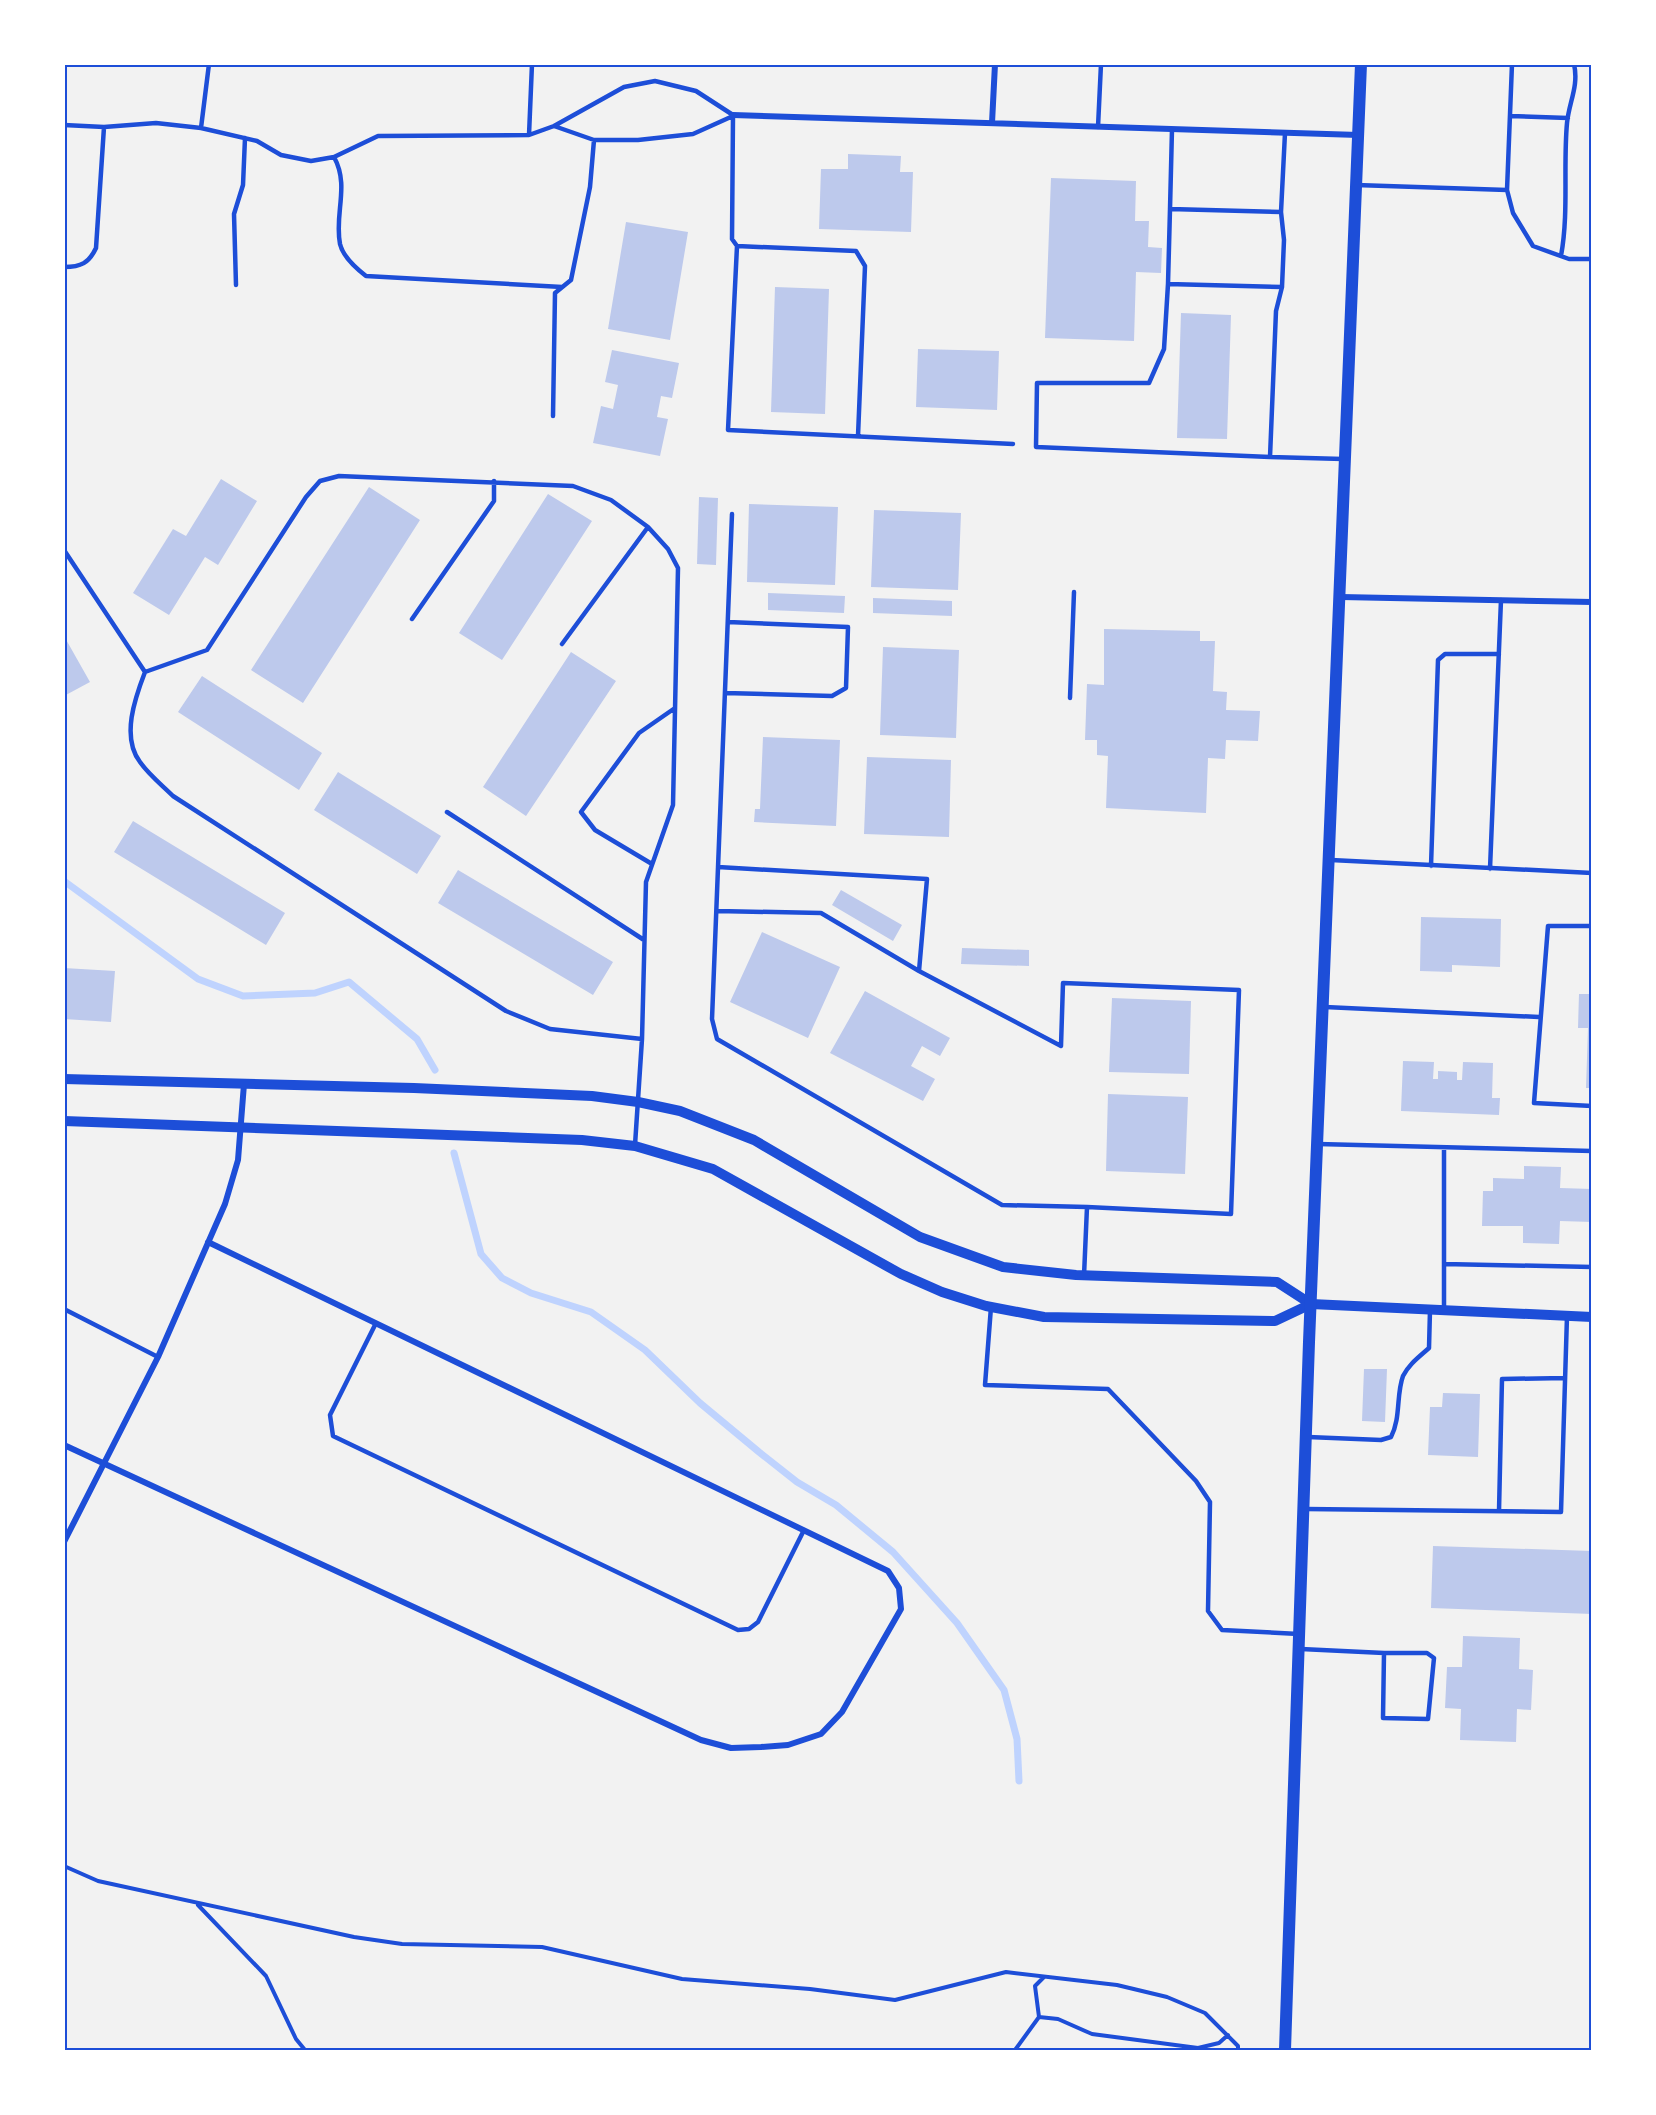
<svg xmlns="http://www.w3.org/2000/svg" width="1656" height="2115" font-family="'Exo 2',sans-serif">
	<rect width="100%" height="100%" fill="#f2f2f2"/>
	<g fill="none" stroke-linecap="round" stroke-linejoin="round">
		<!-- stream -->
		<path stroke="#bfd3fe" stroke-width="7" d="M64,881L198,979L243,996L315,993L349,982L417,1039L435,1070
			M454,1153L481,1254L502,1278L531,1293L591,1312L645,1350L700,1403L759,1452L797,1482L836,1505L893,1552L957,1623L1004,1690L1017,1739L1019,1781"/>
	</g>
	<!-- building -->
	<path fill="#bdc9ec" d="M848,154L901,156L900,172H913L911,232L819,229L821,169H848Z
		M1051,178L1136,181L1135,221H1149L1148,247L1162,248L1161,273L1136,272L1134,341L1045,338Z
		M626,222L688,232L670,340L608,329Z
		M775,287L829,289L825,414L771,412Z
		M1181,313L1231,315L1227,439L1177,438Z
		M918,349L999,351L997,410L916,407Z
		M612,350L679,363L672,398L661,396L657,417L668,419L660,456L593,443L601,406L613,409L618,385L605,382Z
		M221,479L257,501L218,565L205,557L169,615L133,593L173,529L186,536Z
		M369,487L420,520L303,703L251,670Z
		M548,494L592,521L502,660L459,633Z
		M699,497L718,498L716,565L697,564Z
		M749,504L838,507L835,585L747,582Z
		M874,510L961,513L958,590L871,587Z
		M768,593L845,596L844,613L768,610Z
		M873,598L952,601V616L873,613Z
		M1104,629L1200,631V641H1215L1213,691L1227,692L1226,710L1260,711L1258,741L1226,740L1225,759L1208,758L1206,813L1106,808L1108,756L1097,755V740H1085L1087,684L1104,685Z
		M64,636L90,682L64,696Z
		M883,647L959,650L956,738L880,735Z
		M571,652L616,681L526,816L483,787Z
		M202,676L322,753L299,790L178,712Z
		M763,737L840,740L836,826L754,822L755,809H760Z
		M867,757L951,760L949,837L864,834Z
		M338,772L441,836L417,874L314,810Z
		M133,821L285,913L266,945L114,852Z
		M458,870L613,962L593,995L438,903Z
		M841,890L902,925L893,941L832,905Z
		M1421,917L1501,919L1500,967L1452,965V972L1420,971Z
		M762,932L840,967L808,1038L730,1002Z
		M962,948L1029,950V966L961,964Z
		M64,968L115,971L111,1022L64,1019Z
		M1590,976H1592V1088H1586L1588,1028H1578L1579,994H1589Z
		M865,991L950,1038L940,1056L922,1046L911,1066L935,1079L923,1101L830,1053Z
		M1112,998L1191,1001L1189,1074L1109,1072Z
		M1403,1061L1434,1062L1433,1079H1438V1071L1457,1072V1080H1462L1463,1062L1493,1063L1492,1098H1500L1499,1115L1401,1111Z
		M1108,1094L1188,1097L1185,1174L1106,1171Z
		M1524,1166L1561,1167L1560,1188L1592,1189V1222L1560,1221L1559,1244L1523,1243V1226H1482L1483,1191H1493V1178L1524,1179Z
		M1364,1369H1387L1385,1422L1362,1421Z
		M1443,1393L1480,1394L1478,1457L1428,1455L1430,1407H1442Z
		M1433,1546L1592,1551V1614L1431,1608Z
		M1463,1636L1520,1638L1519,1669L1533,1670L1531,1710L1517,1709L1516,1742L1460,1740L1461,1709L1445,1708L1447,1667H1462Z"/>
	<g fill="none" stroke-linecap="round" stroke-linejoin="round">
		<!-- path -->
		<path stroke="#1d4ed8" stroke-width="4" d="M64,1866L98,1881L354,1937L402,1944L542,1947L682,1979L810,1989L895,2000L1006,1972L1117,1985L1167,1997L1205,2013L1238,2046V2050
			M198,1905L266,1976L296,2039L305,2050
			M1039,2017L1035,1986L1044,1977
			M1015,2050L1039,2017L1058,2019L1092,2034L1198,2048L1219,2043L1228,2035"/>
		<!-- service -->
		<path stroke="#1d4ed8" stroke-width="4.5" d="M1512,64L1507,190L1513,213L1533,246L1569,259H1592
			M733,115L732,239L737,246L728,430L1013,444
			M1510,116L1568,118
			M64,125L104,127L156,123L201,128L257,141L281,155L311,161L334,157L378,136L529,135L554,126L624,87L655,81L696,91L733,115
			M554,126L594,140H638L693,134L733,116
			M1098,127L1101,64
			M201,128L209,64
			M1172,129L1170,209L1281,212L1285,133
			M529,135L532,64
			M334,157C350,186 334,214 340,244C343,257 357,269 366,276L562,287
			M1356,185L1507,190
			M737,246L856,251L865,266L858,436
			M1561,256C1569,212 1563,167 1567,123C1569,102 1579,86 1574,64
			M64,267C81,267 89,263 96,248L104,127
			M1168,284L1170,209
			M236,285L234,214L243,185L245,138
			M1282,287L1276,311L1270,457L1343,459
			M553,416L555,293L571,280L590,187L594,140
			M1270,457L1036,447L1037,383H1149L1164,349L1168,284L1282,287L1284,240L1281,212
			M732,514L712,1019L717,1039L1002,1205L1087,1207L1084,1276
			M64,550L145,672
			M412,619L494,501V481
			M562,644L648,527
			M725,693L832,696L846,688L848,627L728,622
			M1070,698L1074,592
			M447,812L644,940
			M1331,860L1592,873
			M652,864L595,830L581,812L639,733L675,708
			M1431,866L1438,660L1445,654H1499
			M718,867L927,879L919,971L1061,1046L1063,983L1239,990L1231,1214L1087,1207
			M1490,869L1501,600
			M717,911L821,913L919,971
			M1592,926H1548L1534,1103L1592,1106
			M1325,1007L1539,1017
			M1318,1144L1592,1151
			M635,1145L642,1039L646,882L673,805L678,568L668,549L648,527L611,500L573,486L339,476L320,481L306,497L207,650L145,672C135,698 121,737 140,762C149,775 162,785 173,796L506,1011L550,1029L642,1039
			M1444,1148V1310
			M1444,1264L1592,1267
			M991,1307L985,1385L1108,1389L1196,1481L1210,1502L1208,1611L1222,1630L1299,1634
			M64,1309L158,1357
			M376,1323L330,1415L333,1436L738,1630L749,1629L758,1622L804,1530
			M1308,1437L1381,1440L1391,1437C1401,1418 1396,1395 1403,1376C1409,1364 1419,1357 1429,1348L1430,1310
			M1306,1509L1561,1512L1567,1316
			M1499,1511L1502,1379L1565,1378
			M1301,1649L1384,1653L1383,1718L1428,1719L1434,1658L1427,1653H1384"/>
		<!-- minor -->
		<path stroke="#1d4ed8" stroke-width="6" d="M733,115L1359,135
			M992,123L995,64
			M1341,597L1592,602
			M64,1445L701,1740L731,1748L761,1747L788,1745L821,1734L842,1712L901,1609L899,1588L888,1571L208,1242
			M64,1542L158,1357L225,1204L238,1160L244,1084"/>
		<!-- tertiary -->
		<path stroke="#1d4ed8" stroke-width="10" d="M64,1079L414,1088L592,1096L638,1102L680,1111L754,1140L920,1237L1003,1267L1076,1275L1277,1282L1311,1304
			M64,1121L582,1140L635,1146L713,1169L901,1274L942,1292L986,1306L1044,1317L1275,1321L1311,1304L1592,1317"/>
		<!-- secondary -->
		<path stroke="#1d4ed8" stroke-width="12" d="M1285,2050L1309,1342L1361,64"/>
	</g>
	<!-- border -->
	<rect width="1656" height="2115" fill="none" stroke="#ffffff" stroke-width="132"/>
	<rect x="66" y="66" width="1524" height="1983" fill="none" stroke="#1d4ed8" stroke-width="2"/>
</svg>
